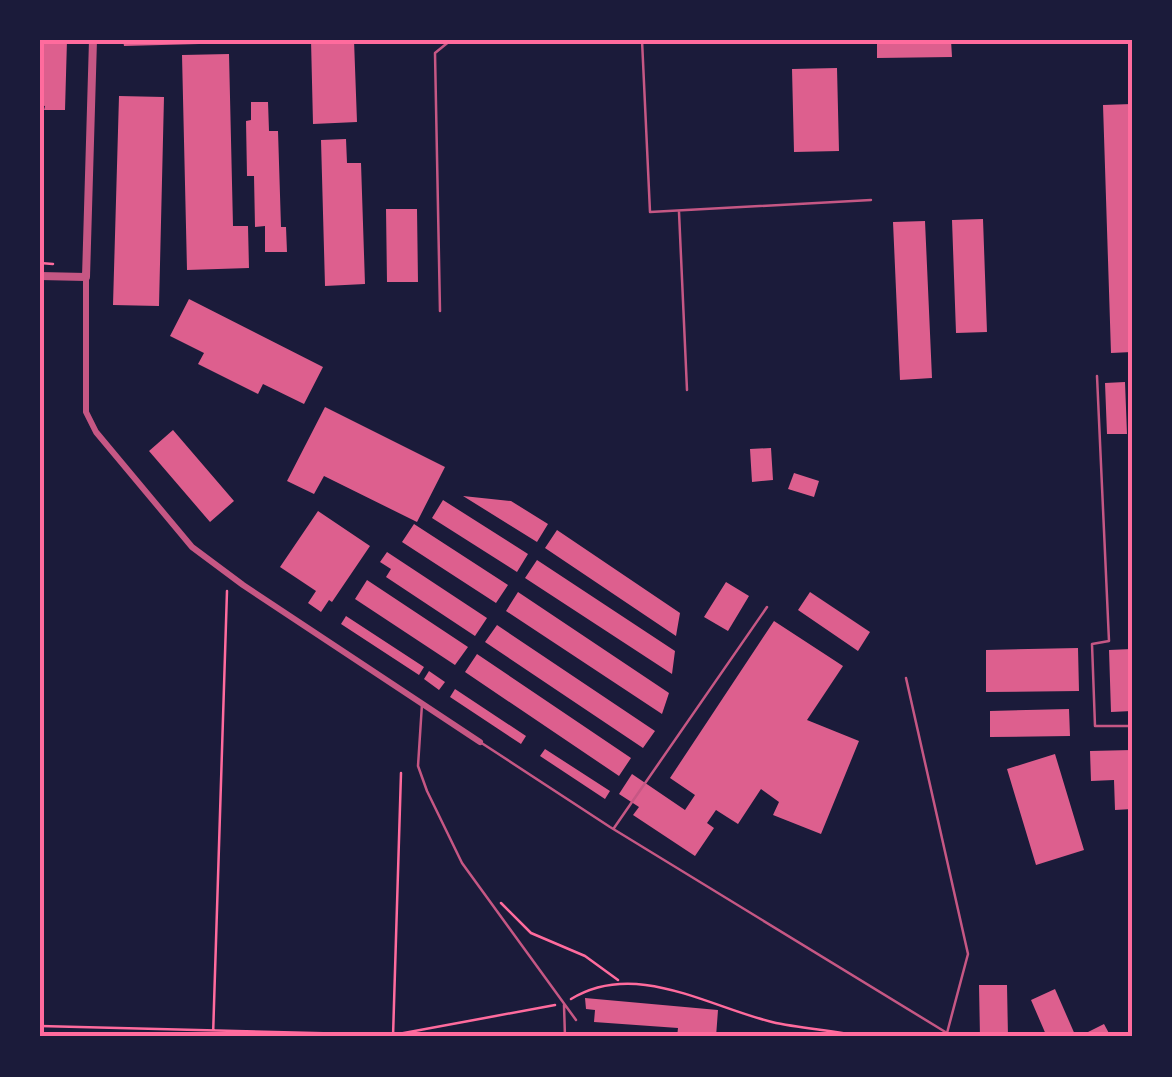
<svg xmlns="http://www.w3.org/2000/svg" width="1172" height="1077" font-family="'PT Sans',sans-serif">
	<rect width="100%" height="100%" fill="#1b1b3a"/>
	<!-- building -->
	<path fill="#dd5f8e" d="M40,40H67L65,110H44L45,106L40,105Z
		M123,40H237V43L124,46Z
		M311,40H354L357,122L313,124Z
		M877,40H951L952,57L877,58Z
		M229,54L233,226H248L249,268L187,270L182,55Z
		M837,68L839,151L794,152L792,69Z
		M119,96L164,97L159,306L113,305Z
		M251,102H268L269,131H278L281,227H286L287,252H265V226L255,227L254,176H247L246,121L251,120Z
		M1132,104V352L1111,353L1103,105Z
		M346,139L347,163H361L365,284L325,286L321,140Z
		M386,209H417L418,282H387Z
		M983,219L987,332L956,333L952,220Z
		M925,221L932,378L900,380L893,222Z
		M189,299L323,367L304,404L263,384L258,394L198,364L204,353L170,336Z
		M1125,382L1127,434H1107L1105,383Z
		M325,407L445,467L417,522L324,476L314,494L287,481Z
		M173,430L234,501L210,522L149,451Z
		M771,448L773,480L752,482L750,449Z
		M794,473L819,481L814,497L788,489Z
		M463,496L511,501L548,524L537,542Z
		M443,500L528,554L517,572L432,518Z
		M318,511L370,546L332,602L329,600L321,612L308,603L316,591L280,567Z
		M414,524L508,585L496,603L402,542Z
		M557,530L680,613L676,636L545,548Z
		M387,552L487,618L475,636L386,577L391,569L380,562Z
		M537,560L675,651L672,674L525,578Z
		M367,580L468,647L455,665L355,599Z
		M726,582L749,596L728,631L704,617Z
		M518,592L669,693L662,714L506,611Z
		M810,592L870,632L858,651L798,610Z
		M346,616L424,667L419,675L341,624Z
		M774,621L843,666L807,720L859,741L821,834L773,815L779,802L761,789L738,824L716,810L707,823L714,828L695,856L633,815L639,807L619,794L632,774L685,810L695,795L670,778Z
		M497,625L655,731L643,748L485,642Z
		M1078,648L1079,691L986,692V650Z
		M1132,649V711L1111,712L1109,650Z
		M477,654L631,758L619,776L465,672Z
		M429,671L445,682L439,690L424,679Z
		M455,689L526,736L521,744L450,697Z
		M1069,709L1070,736L990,737V711Z
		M545,749L610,791L605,799L540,756Z
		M1132,750V809L1115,810L1114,780L1091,781L1090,751Z
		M1055,754L1084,850L1036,865L1007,769Z
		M979,985H1007L1008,1037H980Z
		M1055,989L1076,1037H1047L1031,1000Z
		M585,998L718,1010L716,1037H677L678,1028L594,1022L595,1010L586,1009Z
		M1104,1024L1111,1037H1078Z"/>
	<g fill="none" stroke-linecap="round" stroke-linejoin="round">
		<!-- path -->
		<path stroke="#ff6b9d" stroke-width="2.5" d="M40,263L53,264
			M40,694L41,672
			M501,903L531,933L585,956L618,980
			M571,999C635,960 707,1006 772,1022C802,1029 834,1030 864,1037
			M40,1026L393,1035L555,1005
			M213,1037L227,591
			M393,1037L401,773"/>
		<!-- service -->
		<path stroke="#c65784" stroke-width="2.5" d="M642,40L650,212L871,200
			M679,212L687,390
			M440,311L435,53L451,40
			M1097,376L1109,641L1092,644L1095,726H1132
			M422,704L418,766L427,791L462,863L576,1020
			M480,742L610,827L947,1033L968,954L906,678
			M614,828L767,607
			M564,1005L565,1037"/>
		<!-- minor -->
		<path stroke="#c65784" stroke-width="6" d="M86,277V412L96,432L192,547L243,585L480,742"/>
		<!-- tertiary -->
		<path stroke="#c65784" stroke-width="8" d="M40,276L86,277L93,40"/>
	</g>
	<!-- border -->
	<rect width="1172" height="1077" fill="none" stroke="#1b1b3a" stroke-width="85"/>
	<rect x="42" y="42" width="1088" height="992" fill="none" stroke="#ff6b9d" stroke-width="4"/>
</svg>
